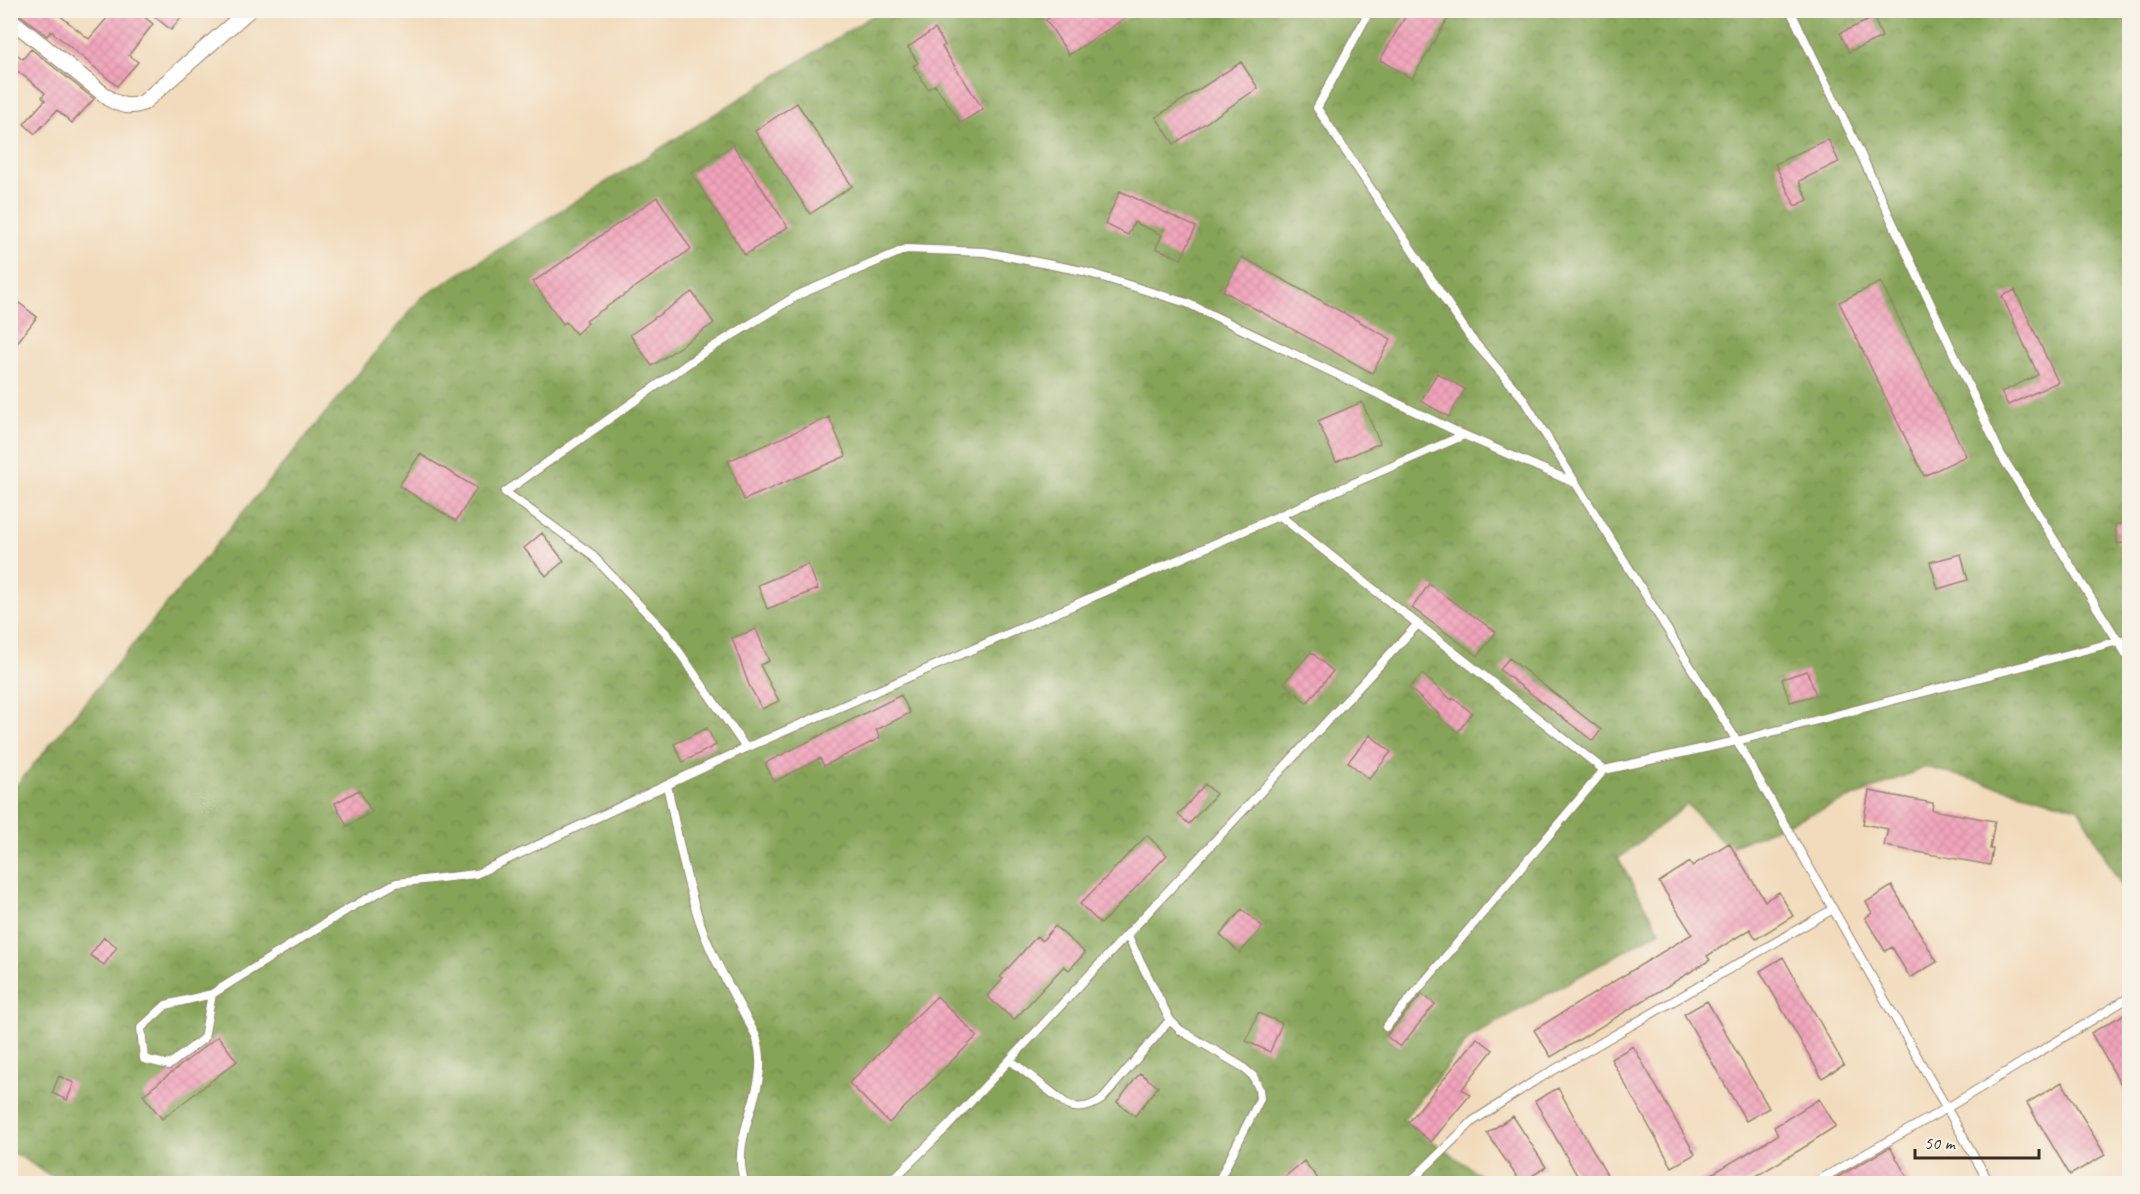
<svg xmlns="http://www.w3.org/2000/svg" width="2140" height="1194" font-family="Caveat,sans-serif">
	<defs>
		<pattern id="forest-crowns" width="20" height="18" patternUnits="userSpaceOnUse" patternTransform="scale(1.5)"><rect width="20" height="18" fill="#86a458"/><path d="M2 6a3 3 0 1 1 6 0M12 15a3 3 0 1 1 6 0" fill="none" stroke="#6f8648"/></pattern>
		<pattern id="building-cross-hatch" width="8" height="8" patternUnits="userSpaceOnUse" patternTransform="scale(1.5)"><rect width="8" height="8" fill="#f2a4bc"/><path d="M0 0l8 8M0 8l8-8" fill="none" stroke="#d08da1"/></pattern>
	</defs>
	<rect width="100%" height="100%" fill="#f7f3e8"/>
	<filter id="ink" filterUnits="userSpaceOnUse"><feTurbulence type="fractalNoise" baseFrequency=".0167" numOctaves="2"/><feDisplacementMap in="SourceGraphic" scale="12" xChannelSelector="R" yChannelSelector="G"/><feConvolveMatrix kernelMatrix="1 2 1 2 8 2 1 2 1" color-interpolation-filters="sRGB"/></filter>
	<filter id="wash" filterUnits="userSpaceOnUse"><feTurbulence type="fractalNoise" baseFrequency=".008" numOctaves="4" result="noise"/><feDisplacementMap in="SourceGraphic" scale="24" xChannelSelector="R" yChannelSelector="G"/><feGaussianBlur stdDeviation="1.35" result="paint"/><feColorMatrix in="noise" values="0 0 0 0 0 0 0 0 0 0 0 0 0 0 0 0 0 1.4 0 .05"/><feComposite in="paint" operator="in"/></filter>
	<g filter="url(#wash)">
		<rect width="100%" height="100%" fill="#f2dbbc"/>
		<!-- forest -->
		<path fill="url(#forest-crowns)" stroke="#60673b" stroke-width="1.5" d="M880,11H2129V899L2078,808L1926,767L1728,848L1687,804L1618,859L1660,931L1471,1037L1403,1120L1491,1183H63L11,1151L10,793L421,298Z"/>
		<g id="blocks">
			<!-- building -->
			<path fill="url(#building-cross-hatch)" d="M14,10H53L89,39L114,10H136L153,24L129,55L138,62L117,86L51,31L47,36Z
				M147,10H187L171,30Z
				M1061,10H1138L1069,55L1046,20Z
				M1409,10H1453L1412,79L1380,60Z
				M1874,18L1882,37L1849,52L1840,33Z
				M935,29L945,45L942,47L983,109L961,123L935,85L928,89L913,66L918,63L908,47Z
				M10,49L23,59L31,49L94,99L72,123L57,110L35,134L24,124L45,100L42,97L45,93L10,65Z
				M1241,62L1258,88L1174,144L1156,117Z
				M797,103L852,186L810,214L755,131Z
				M1828,139L1839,162L1799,181L1808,200L1795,206L1775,164Z
				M733,145L788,227L745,255L691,173Z
				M1120,191L1196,227L1181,259L1156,248L1162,235L1134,222L1128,235L1105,224Z
				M657,197L691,249L586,321L588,323L576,334L566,322L563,324L533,282Z
				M1242,257L1391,339L1372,373L1223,291Z
				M1881,282L1966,456L1924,476L1839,302Z
				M2015,290L2058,382L2008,405L2001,392L2038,375L2002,296Z
				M692,292L714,323L652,366L630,335Z
				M10,296L37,317L10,352Z
				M1437,373L1465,389L1449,417L1421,401Z
				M1362,402L1380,443L1336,462L1318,421Z
				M829,417L846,456L744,500L728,461Z
				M420,454L477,488L456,521L399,486Z
				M2130,523V542L2117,544L2115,524Z
				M542,533L564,561L546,576L524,548Z
				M1961,554L1968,580L1938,589L1930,562Z
				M808,564L818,589L767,609L758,585Z
				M1429,584L1496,632L1478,656L1412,608Z
				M756,629L769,661L760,665L779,701L762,709L749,685L732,638Z
				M1311,652L1333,671L1307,703L1284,683Z
				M1509,658L1601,730L1593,741L1500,670Z
				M1807,671L1816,695L1790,702L1782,679Z
				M1422,674L1452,700L1453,698L1472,713L1458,732L1438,717L1440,715L1409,688Z
				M901,695L910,713L876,730L880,738L824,766L820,758L774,782L765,763Z
				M707,728L716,745L683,762L674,744Z
				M1370,735L1391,752L1369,779L1348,762Z
				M1205,784L1216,794L1189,824L1178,815Z
				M359,790L372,812L347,826L335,803Z
				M1869,791L1933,803L1932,810L1995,821L1990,849H1993L1990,865L1884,846L1888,829L1863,824Z
				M1147,835L1167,855L1101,924L1080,904Z
				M1729,843L1765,901L1779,892L1793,916L1756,939L1750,929L1707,956L1710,960L1551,1057L1534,1030L1692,934L1659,882L1690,862L1692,866Z
				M1892,886L1937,962L1910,978L1892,947L1885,951L1865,918L1872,913L1866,902Z
				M1242,909L1263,927L1240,953L1220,935Z
				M1055,926L1085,953L1069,970L1064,966L1014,1020L987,996L1003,979L1000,977L1037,936L1042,941Z
				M104,937L117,947L104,965L90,955Z
				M1783,957L1844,1065L1822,1078L1760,971Z
				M1422,994L1435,1004L1400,1047L1386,1036Z
				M937,996L977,1036L889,1123L849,1083Z
				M1707,1001L1769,1108L1746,1121L1684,1014Z
				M2130,1011V1100L2091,1033Z
				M1258,1013L1282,1023L1270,1052L1246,1041Z
				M218,1036L237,1061L162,1119L143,1095Z
				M1477,1038L1493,1050L1462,1089L1470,1095L1431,1142L1408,1123Z
				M1633,1046L1695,1154L1672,1167L1611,1059Z
				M1140,1073L1158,1087L1135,1116L1117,1102Z
				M59,1076L74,1083L67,1100L52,1093Z
				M2062,1082L2105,1155L2070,1175L2027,1103Z
				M1558,1088L1612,1184H1582L1535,1101Z
				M1819,1099L1836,1126L1808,1144V1145L1743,1184H1695L1778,1135L1774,1127Z
				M1513,1116L1546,1167L1521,1183L1487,1133Z
				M1890,1147L1911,1184H1825Z
				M1304,1161L1322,1184H1276Z"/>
		</g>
	</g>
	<g filter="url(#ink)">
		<use href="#blocks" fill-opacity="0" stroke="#96826d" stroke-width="1.5"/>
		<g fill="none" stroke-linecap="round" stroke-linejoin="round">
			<defs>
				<path id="lane" d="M1370,10L1317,108L1470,337L1522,397L1737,741L1990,1184
					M1790,10L1856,144L2001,455L2130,660
					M1279,515L1604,770L1386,1027
					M746,748L666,633L590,553L505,492L703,353L798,295L906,249L985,252L1083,271L1187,303L1464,435L1575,483
					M1604,770L1737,741L2130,638
					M667,785C678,836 689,903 711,950C724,979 741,1007 756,1036C774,1091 727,1132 745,1184
					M1127,935L1170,1020L1180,1030L1241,1066L1253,1076L1259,1089L1260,1099L1217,1184
					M212,994L166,1005L141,1028L144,1059L169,1065L204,1038L212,994L348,909L396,883L476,874L746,748L1464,435
					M1010,1060L1069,1106C1081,1110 1092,1106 1102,1099L1170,1020
					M888,1184L947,1127L1418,624
					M1408,1184L1473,1121L1533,1082L1833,909
					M1812,1184L1947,1108L2130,997"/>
				<path id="street" d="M10,19L111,100C123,106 129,108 143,103L249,10"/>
			</defs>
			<!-- lane casing -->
			<use href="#lane" stroke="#96826d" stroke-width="10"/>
			<!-- street casing -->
			<use href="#street" stroke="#96826d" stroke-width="17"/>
			<!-- lane -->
			<use href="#lane" stroke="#fff" stroke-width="8"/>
			<!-- street -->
			<use href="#street" stroke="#fff" stroke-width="15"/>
		</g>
	</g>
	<!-- margin -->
	<rect width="2140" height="1194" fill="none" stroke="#f7f3e8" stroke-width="36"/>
	<!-- scale -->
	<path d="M1915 1149v9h124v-9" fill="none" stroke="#3b2a1e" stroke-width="3"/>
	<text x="1924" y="1149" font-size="18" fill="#3b2a1e" stroke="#f7f3e8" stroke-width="4.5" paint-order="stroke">50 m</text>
</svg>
